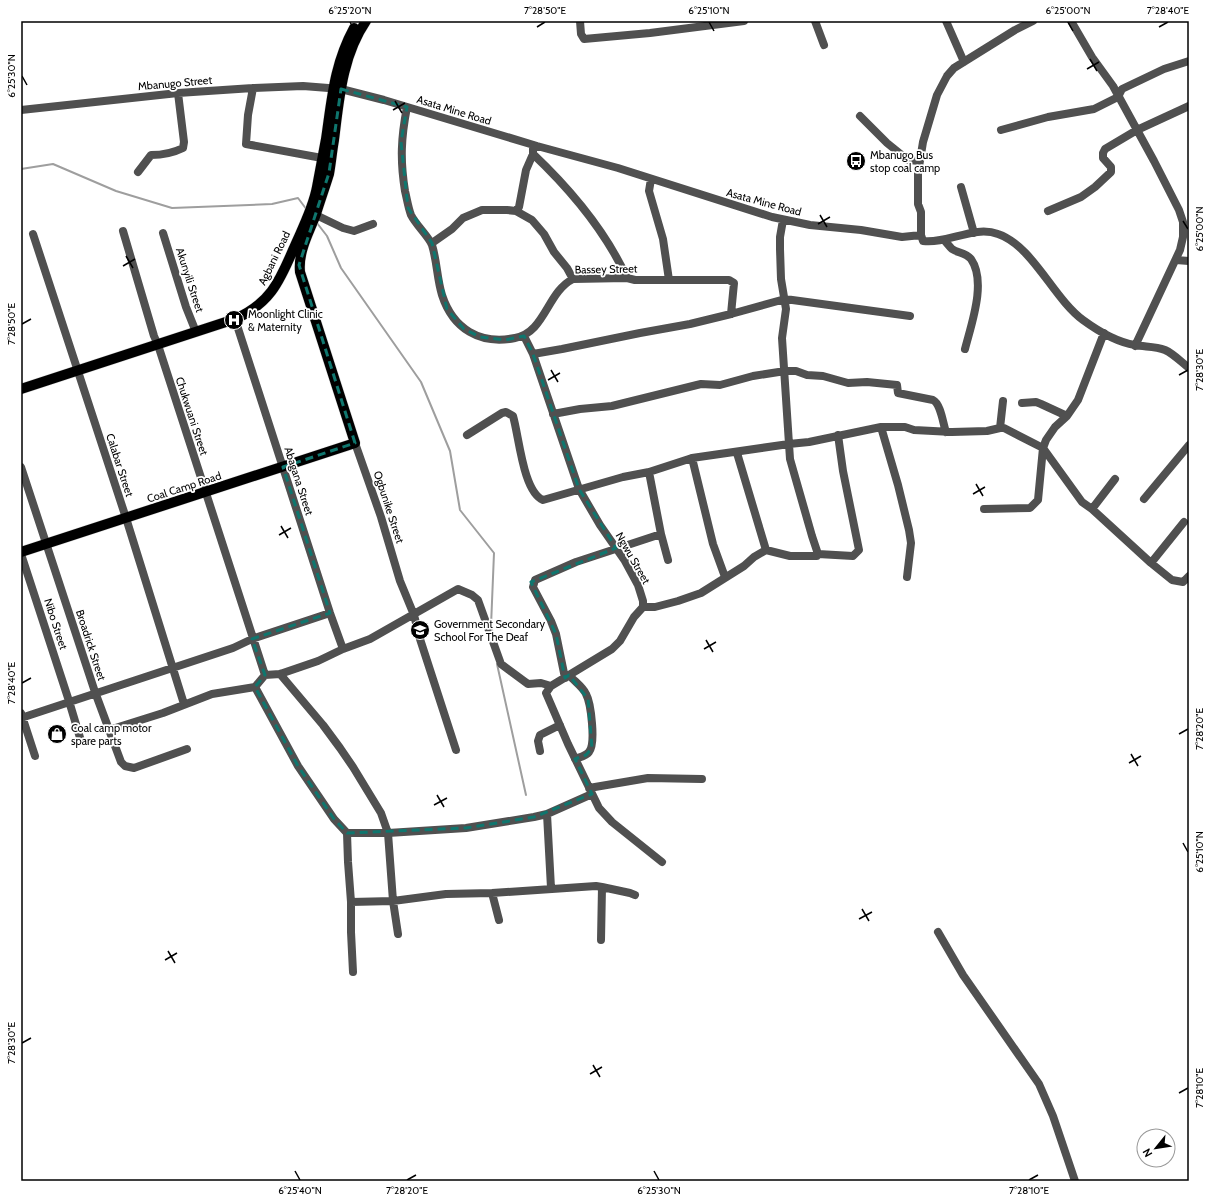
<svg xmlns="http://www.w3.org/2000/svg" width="1210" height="1202" font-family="Cabin,sans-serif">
	<rect width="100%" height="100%" fill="#fff"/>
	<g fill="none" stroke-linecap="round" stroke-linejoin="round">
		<!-- stream -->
		<path stroke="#9e9e9e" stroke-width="2" d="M21,169L53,164L116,191L172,208L272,204L298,198L307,210
			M317,223L327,236L341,268L421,382L450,451L460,510L494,553L491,626
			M497,664L526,795"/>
		<defs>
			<path id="primary" d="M21,389L235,319C269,304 279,283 293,250C302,229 313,209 317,187C320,171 323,155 326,139C332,98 334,65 354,28
				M21,552L355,443L300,272C298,251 309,233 316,214C320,201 325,187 329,174C331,163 332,151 334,140C339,100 342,56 366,21"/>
		</defs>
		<!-- primary casing -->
		<use href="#primary" stroke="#dbdbdb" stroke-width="11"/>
		<!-- street -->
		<path stroke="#505050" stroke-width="8" d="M580,21L581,34L584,39L650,33L744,21
			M815,21L824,45
			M946,21L964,62
			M1071,21L1092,57L1113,86L1154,161L1179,210L1183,222V237L1180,250L1135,346
			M253,88L248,115L246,144L322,158
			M407,107C401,138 400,160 405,191C407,199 408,207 411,215C416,225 429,237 432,245C437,261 437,279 442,295C453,329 480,345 515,338C545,333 547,292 573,279L627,278L635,280H729L734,283L731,314
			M21,110L178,93L253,88L303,86L341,89L384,100L537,146L618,168L772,217L810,225L861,230L902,237L921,235L923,241C948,244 974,225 998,234C1033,246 1053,298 1083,320C1098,331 1116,342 1135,345C1145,347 1155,346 1165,350C1174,354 1181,362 1189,368
			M860,116L887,143L908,160L920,161
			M1001,130L1048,117L1094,109L1118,97L1122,89L1164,69L1189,61
			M533,154C571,190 605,230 627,278
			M138,172L151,155C162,155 173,153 183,148L184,142L178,93
			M651,179L649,191L663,239L669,280
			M961,187L974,233
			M516,211L519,207L526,170L533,154V149
			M1048,211L1081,197L1095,187L1111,172V167L1103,158V153L1105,149L1137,130L1189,106
			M316,215L343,228L354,231L373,224
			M783,220L780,237V249L781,279L786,309L782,338L789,444L809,442L881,427H905L914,430L952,432L987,431L1000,428H1004L1043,448L1082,502L1092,509L1151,563L1172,580L1183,582L1189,576
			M123,231L154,336L158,345L265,675
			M163,233L186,307L196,332
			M33,234L126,518L184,704
			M921,235V212L918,204V173L923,142L937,95L947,76L954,68L1015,30L1033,21
			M944,240C946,242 949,246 952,249C958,253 966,253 971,259C987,282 971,325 965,349
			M432,243L452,229L463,218L482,210H507L516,211L532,220L544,234L554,252L567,268L573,279
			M1176,260L1189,261
			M235,319L330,613L343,649
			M533,354L562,349L640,333L690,324L731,314L785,299L910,316
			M1022,403L1036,402L1041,404L1067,416
			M553,414L580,409L612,406L701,384L720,385L753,376L785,371H796L807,375L823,376L848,383L867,382L897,385L898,393L933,400C941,404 943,424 946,432
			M881,427L898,485L909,530L911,543L907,577
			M1000,428L1003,401
			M467,435L502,413L506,412L513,416C519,436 523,492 543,500L623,477L649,472L692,458L789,444L790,459L812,536L818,554L817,556H790L766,550L754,557L744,566L701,593L678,601L655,607H643
			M355,443L381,517L400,581L414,615L420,639L456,750
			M737,453L766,550
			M692,458L713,544L725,577
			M21,467L95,692L121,762L125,766L134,768L187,749
			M649,472L661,534L668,560
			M1144,499L1189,445
			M984,509L1030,508L1038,500L1043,448L1046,440L1055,427L1067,416L1078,400L1104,333
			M1092,509L1115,479
			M21,554L69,701L81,741
			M818,554L853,556L859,550L843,471L838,435
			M1151,563L1184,522
			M280,674L323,725L340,748L353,767L381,813L388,833L393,901L398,934
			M569,675C574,681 583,687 586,694C591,703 596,744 589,752C586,756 580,757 575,759
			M565,678L556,634L551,621L533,587L535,580L576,562L661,534
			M551,686L546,693L568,744L599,808L612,822L662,862
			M255,687L298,766L334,819L347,833L348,862L351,902V932L353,972
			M21,713L35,756
			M21,718L233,648L252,639L330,613
			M109,730L163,713L212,694L255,687L265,675L280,674L318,661L343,649L370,639L458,589L472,595L478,600L501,664L528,684L541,683L551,686L612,649L620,641L634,617L643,607V601L638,585L625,561L600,525L579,489L533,354L524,336
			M540,751L538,741L540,735L560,725
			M589,788L648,778L702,779
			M547,814L551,888
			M347,833H388L466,828L534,817L547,814L592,794
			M602,887L630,893L635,895
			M492,893L499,920
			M351,902L393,901L446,894L492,893L596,886L602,887L601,940
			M938,932L963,975L1039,1084L1053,1116L1075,1181"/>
		<!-- primary -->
		<use href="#primary" stroke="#000" stroke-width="10"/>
	</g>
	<!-- marked area -->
	<path fill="none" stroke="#0f766e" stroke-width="3" stroke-dasharray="8 5" stroke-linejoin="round" d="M341,89L407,107L401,142L408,208L432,243L447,309L464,329L480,337L505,340L524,336L533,354L579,489L616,548L531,582L556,634L565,678L569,675L588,699L592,748L586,755L575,759L592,794L534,817L466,828L347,833L334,819L298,766L255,687L265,675L252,639L330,613L283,467L355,443L299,265L329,173Z"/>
	<!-- ticks -->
	<path fill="none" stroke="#000" stroke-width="1.5" d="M350,22L355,31M709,22L714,31M1068,22L1073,31M537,27L545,22M1159,27L1168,22M1090,59L1097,71M1087,69L1099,62M22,76L27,85M395,101L402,113M393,110L405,103M820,215L827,227M1183,221L1188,229M818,224L830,217M126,256L133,268M123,266L135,259M22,324L31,319M551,370L558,382M1179,375L1188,370M548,380L560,373M976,484L983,496M973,494L985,487M281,526L288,538M279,535L291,528M706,640L713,652M704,649L716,642M22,683L31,678M1179,734L1188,729M1131,754L1138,766M1129,763L1141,756M437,795L444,807M434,805L447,798M1183,843L1188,852M862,909L869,921M859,919L872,912M168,951L175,963M165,960L177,953M22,1043L31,1038M593,1065L600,1077M590,1074L602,1067M1179,1093L1188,1088M295,1171L300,1180M654,1171L659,1180M407,1180L416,1175M1029,1180L1038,1175"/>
	<!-- icons -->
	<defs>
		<symbol id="bus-disc" viewBox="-11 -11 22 22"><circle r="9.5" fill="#000" stroke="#fff"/><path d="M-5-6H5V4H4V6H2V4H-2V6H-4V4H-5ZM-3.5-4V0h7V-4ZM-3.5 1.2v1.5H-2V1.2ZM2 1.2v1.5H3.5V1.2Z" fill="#fff"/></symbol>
		<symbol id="hospital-disc" viewBox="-11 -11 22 22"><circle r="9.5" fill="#000" stroke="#fff"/><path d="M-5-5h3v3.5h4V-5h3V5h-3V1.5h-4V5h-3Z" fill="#fff"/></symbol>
		<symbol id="school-disc" viewBox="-11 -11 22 22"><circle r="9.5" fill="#000" stroke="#fff"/><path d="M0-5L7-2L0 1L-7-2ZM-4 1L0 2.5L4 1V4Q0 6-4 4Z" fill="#fff"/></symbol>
		<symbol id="shop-disc" viewBox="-11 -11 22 22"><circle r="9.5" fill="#000" stroke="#fff"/><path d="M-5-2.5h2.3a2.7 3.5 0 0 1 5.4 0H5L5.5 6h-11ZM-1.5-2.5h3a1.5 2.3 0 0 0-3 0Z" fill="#fff"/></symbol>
	</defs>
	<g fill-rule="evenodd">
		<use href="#bus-disc" x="845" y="150" width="22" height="22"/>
		<use href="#hospital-disc" x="223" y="309" width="22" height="22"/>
		<use href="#school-disc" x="409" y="619" width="22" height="22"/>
		<use href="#shop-disc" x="46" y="723" width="22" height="22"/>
	</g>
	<g text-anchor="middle" stroke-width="3.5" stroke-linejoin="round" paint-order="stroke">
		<!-- street labels -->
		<g font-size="11" fill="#000" stroke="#fff">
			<text transform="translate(175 83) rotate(-5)" y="4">Mbanugo Street</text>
			<text transform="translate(454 110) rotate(17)" y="4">Asata Mine Road</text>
			<text transform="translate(764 202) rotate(15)" y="4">Asata Mine Road</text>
			<text transform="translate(274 258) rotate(-64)" y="4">Agbani Road</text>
			<text transform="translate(606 269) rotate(-1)" y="4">Bassey Street</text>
			<text transform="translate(190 280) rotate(72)" y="4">Akunyili Street</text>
			<text transform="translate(192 416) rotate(72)" y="4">Chukwuani Street</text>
			<text transform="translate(120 465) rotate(72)" y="4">Calabar Street</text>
			<text transform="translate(299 481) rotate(72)" y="4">Abagana Street</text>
			<text transform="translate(184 487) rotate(-18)" y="4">Coal Camp Road</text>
			<text transform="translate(389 507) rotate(72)" y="4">Ogbunike Street</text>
			<text transform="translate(633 558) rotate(60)" y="4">Ngwu Street</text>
			<text transform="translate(56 624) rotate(72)" y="4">Nibo Street</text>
			<text transform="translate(91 645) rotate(72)" y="4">Broadrick Street</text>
		</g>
		<!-- poi labels -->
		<g font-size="11" fill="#000" stroke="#fff" text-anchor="start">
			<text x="870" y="159">Mbanugo Bus<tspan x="870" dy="13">stop coal camp</tspan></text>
			<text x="248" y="318">Moonlight Clinic<tspan x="248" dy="13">&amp; Maternity</tspan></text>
			<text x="434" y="628">Government Secondary<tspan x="434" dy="13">School For The Deaf</tspan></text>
			<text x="71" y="732">Coal camp motor<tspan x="71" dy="13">spare parts</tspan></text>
		</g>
	</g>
	<!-- border -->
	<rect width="1210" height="1202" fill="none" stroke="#ffffff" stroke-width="44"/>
	<!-- north arrow -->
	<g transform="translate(1156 1148) rotate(240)"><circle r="19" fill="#ffffff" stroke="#999999"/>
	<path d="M0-3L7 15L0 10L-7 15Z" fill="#000000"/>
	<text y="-6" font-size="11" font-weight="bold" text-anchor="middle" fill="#000000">N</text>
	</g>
	<rect x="22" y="22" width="1166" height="1158" fill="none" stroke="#000" stroke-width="1.5"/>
	<g font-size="10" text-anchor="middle" fill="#000">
		<text x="350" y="14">6°25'20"N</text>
		<text x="545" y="14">7°28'50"E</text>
		<text x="709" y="14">6°25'10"N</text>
		<text x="1068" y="14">6°25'00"N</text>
		<text x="1168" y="14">7°28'40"E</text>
		<text transform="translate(11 76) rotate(-90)" y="4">6°25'30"N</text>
		<text transform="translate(1199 229) rotate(-90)" y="4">6°25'00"N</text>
		<text transform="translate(11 324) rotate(-90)" y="4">7°28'50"E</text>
		<text transform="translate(1199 370) rotate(-90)" y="4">7°28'30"E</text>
		<text transform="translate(11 683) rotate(-90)" y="4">7°28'40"E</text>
		<text transform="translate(1199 729) rotate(-90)" y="4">7°28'20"E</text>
		<text transform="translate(1199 852) rotate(-90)" y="4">6°25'10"N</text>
		<text transform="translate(11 1043) rotate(-90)" y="4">7°28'30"E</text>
		<text transform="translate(1199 1088) rotate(-90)" y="4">7°28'10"E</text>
		<text x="300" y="1194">6°25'40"N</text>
		<text x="407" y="1194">7°28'20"E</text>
		<text x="659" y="1194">6°25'30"N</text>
		<text x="1029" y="1194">7°28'10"E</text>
	</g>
</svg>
